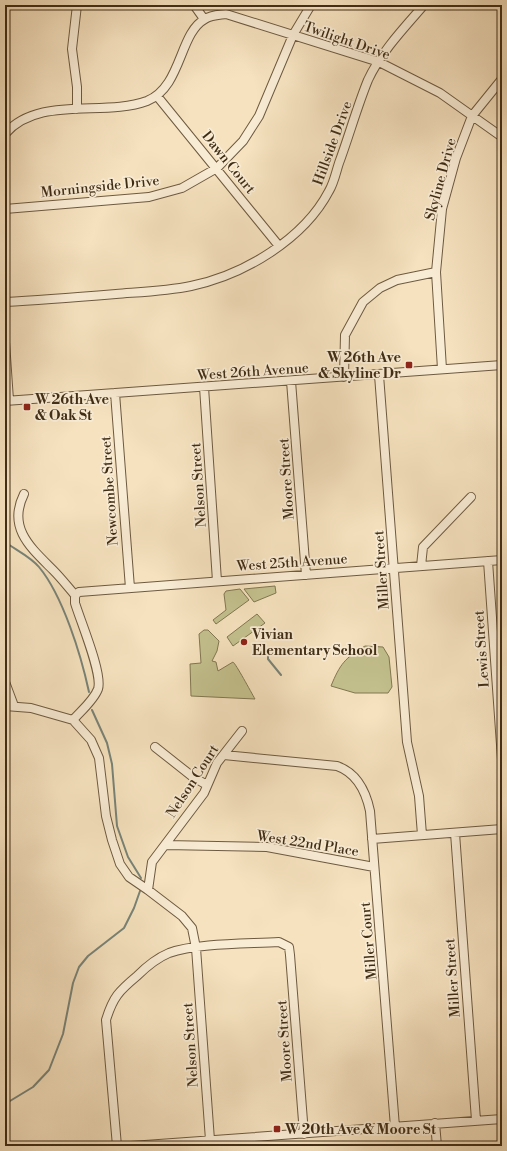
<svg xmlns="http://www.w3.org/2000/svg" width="507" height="1151" font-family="'Libre Bodoni',serif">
	<rect width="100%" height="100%" fill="#f6e2bf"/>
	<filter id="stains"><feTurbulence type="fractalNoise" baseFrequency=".005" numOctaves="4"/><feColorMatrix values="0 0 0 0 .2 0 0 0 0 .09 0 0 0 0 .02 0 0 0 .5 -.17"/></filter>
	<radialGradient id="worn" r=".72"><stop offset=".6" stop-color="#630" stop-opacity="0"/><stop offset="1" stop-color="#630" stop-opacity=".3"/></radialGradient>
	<!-- green -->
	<path fill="#c3c18e" stroke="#827752" d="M275,586L276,593L254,602L244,589Z
		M240,589L249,600L216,624L213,620L226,610L224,594L226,591Z
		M257,614L265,623L233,646L227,637Z
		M204,630H208L219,641L217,651L212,661L216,662L218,671L233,662C236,664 251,692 255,699L191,696L190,664L201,663L199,634Z
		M365,646L383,647L389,657L392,687L388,693H355L331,686C340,664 345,658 365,646Z"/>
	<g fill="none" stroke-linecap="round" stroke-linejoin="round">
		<!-- stream -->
		<path stroke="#788378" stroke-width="2" d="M5,542C16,550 31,557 39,567C63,596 81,655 89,692
			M268,654V659L281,675
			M92,710L107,743L112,764L117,826L128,857L141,878
			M5,1104L33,1087L49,1070L63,1034L73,983L79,967L88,956L124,928L134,908L140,891"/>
		<defs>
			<path id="minor" d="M77,5L72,49L77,87V109
				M194,5L204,19
				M157,96L279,246
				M5,134C38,95 104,117 147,101C182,87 179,33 205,19C211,15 219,15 226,14L379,62L440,93L502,137
				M5,209L149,197L182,188L217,168L243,141L259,116L293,35L311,5
				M5,302C42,300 79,297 116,294C141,292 167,291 191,286C244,275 304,239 329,191C334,183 336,172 339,163C349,136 357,107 368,80C381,52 404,28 424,5
				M5,342L9,400
				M442,369L436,272L442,209L456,158L472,116L502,79
				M379,375L407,742L419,796L422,835
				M344,377L345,335L363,302L380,288L397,280L436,272
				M291,381L306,575
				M204,387L217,581
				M115,393L130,588
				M5,401L502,365
				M24,494C7,528 31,548 53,570C61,578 68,587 75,595
				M488,561L502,759
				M421,566L423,547L471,497
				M5,682L14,706
				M5,706L31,708L73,720L91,740L99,758L106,816L112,840L120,864L129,877L148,890L182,916L192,928L196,948L210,1140
				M73,720C81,711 94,700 98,689C103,674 80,620 75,603V595L79,592L502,560
				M155,747L193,777L207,785
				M224,755L337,766C357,773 366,792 370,811L395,1127
				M455,833L476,1120
				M372,839L502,829
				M166,845L267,847L374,867
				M148,890L152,862L204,793L217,763L242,731
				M435,1123L437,1146
				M117,1146L106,1020C113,997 119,991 137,976C146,967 157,958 169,953C197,943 248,944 279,942L289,947L290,955L304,1134
				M131,1146L502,1119"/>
		</defs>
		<!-- minor casing -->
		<use href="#minor" stroke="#6e5a40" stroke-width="10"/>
		<!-- minor -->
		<use href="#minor" stroke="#f9ecd5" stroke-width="8"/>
	</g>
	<!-- markers -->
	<g fill="#8f2418" stroke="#f9ecd5" stroke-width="1.5">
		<rect x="405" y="361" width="8" height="8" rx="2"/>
		<rect x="23" y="403" width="8" height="8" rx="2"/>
		<circle cx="244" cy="642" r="4"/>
		<rect x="273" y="1125" width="8" height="8" rx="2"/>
	</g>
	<g text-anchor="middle" stroke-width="3.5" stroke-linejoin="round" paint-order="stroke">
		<!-- street labels -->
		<g font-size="14" fill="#402d16" stroke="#f9ecd5">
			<text transform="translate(347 40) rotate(19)" y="5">Twilight Drive</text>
			<text transform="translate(332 143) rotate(-70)" y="5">Hillside Drive</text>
			<text transform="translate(229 162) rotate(51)" y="5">Dawn Court</text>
			<text transform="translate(440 179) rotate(-75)" y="5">Skyline Drive</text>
			<text transform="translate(100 186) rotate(-6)" y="5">Morningside Drive</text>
			<text transform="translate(253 371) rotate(-4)" y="5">West 26th Avenue</text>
			<text transform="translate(286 479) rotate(-94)" y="5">Moore Street</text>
			<text transform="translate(198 485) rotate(-94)" y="5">Nelson Street</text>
			<text transform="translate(109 491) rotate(-94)" y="5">Newcombe Street</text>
			<text transform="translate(292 562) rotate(-4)" y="5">West 25th Avenue</text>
			<text transform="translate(381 570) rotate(-94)" y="5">Miller Street</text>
			<text transform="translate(481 649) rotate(-94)" y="5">Lewis Street</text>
			<text transform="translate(192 781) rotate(-57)" y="5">Nelson Court</text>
			<text transform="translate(308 843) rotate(9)" y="5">West 22nd Place</text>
			<text transform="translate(368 941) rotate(-95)" y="5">Miller Court</text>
			<text transform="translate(452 978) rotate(-94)" y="5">Miller Street</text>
			<text transform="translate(284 1041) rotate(-94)" y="5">Moore Street</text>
			<text transform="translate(190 1045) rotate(-94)" y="5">Nelson Street</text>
		</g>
		<!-- poi labels -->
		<g font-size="14" font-weight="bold" fill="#402d16" stroke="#f9ecd5" text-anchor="start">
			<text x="401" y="362" text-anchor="end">W 26th Ave<tspan x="401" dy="16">&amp; Skyline Dr</tspan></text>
			<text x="35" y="404">W 26th Ave<tspan x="35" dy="16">&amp; Oak St</tspan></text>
			<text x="252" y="639">Vivian<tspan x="252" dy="16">Elementary School</tspan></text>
			<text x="285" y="1134">W 20th Ave &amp; Moore St</text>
		</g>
	</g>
	<!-- margin -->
	<rect width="507" height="1151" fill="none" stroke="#f6e2bf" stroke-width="20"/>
	<rect x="6" y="6" width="495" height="1139" fill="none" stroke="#402d16" stroke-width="2"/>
	<rect x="10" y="10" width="487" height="1131" fill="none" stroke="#402d16"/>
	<rect width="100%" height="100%" filter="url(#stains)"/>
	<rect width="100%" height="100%" fill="url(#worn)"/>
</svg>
